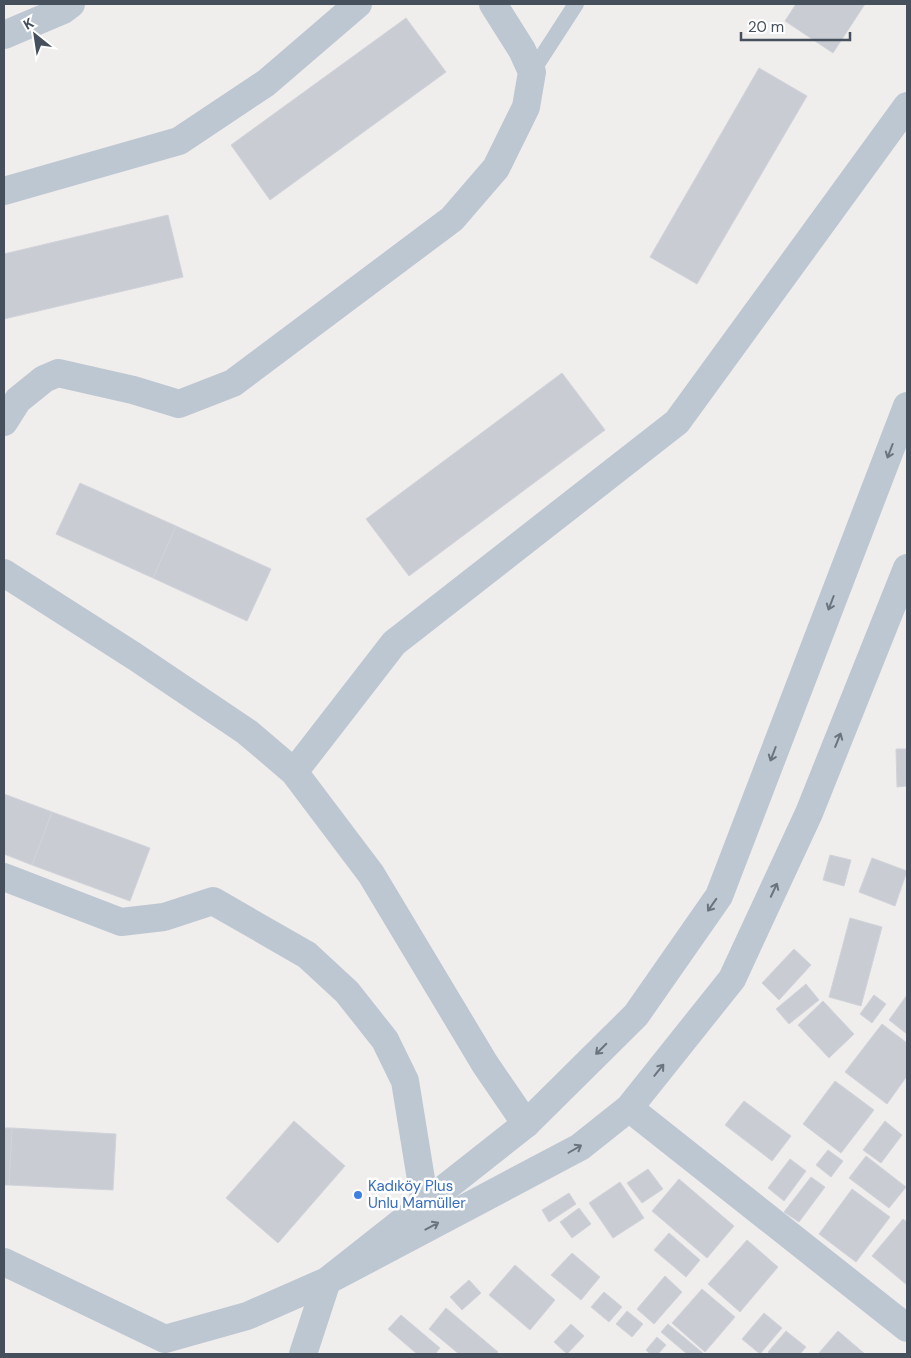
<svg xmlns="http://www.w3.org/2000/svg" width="911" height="1358" font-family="'DM Sans',sans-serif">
	<rect width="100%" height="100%" fill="#f0eded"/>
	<!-- building -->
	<path fill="#caccd3" stroke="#d1d3da" d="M796,4H865L833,53L785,21Z
		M406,18L446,72L270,200L231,145Z
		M759,68L807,96L697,284L650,257Z
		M168,215L183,277L4,319V254Z
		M562,373L605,430L409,576L366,519Z
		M80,483L176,526L153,578L56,534Z
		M176,526L271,569L247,621L153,578Z
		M896,749H907V786L897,787Z
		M4,794L52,812L32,865L4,854Z
		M52,812L150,848L130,901L32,865Z
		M830,855L851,860L844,886L823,880Z
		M872,858L907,871L895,906L859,892Z
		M850,918L882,927L861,1006L829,997Z
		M794,949L811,965L779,1000L762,983Z
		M806,984L819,1000L789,1024L776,1009Z
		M874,995L886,1004L872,1023L860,1014Z
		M907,995V1034L889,1020Z
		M823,1001L854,1034L829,1058L798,1025Z
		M882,1024L907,1043V1076L887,1104L845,1072Z
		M835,1081L874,1110L841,1153L803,1124Z
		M744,1101L791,1136L772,1161L725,1125Z
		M294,1121L345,1166L278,1243L226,1198Z
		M885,1121L902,1135L881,1163L863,1150Z
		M4,1128H12L9,1185H4Z
		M12,1128L116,1134L113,1190L9,1185Z
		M828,1150L843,1161L831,1177L816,1165Z
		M866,1156L906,1187L889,1208L849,1178Z
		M790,1159L806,1171L784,1201L768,1188Z
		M648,1169L663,1189L642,1203L627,1183Z
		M811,1177L825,1187L799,1222L784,1212Z
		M679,1179L734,1226L707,1258L652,1211Z
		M620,1182L644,1218L613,1238L589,1203Z
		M852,1189L890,1217L856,1262L819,1234Z
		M569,1193L576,1204L549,1222L542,1210Z
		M579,1208L591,1224L572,1238L560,1222Z
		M903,1219L907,1222V1285L872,1256Z
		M669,1233L700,1260L686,1277L654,1250Z
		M747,1240L778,1267L740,1312L708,1284Z
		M572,1253L600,1277L581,1300L551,1275Z
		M515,1265L555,1300L530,1330L489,1295Z
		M665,1276L682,1292L654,1324L637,1309Z
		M469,1280L481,1293L462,1310L450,1297Z
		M702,1289L735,1317L705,1352L672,1323Z
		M604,1292L622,1307L609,1322L591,1307Z
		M446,1308L498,1352L496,1354H459L429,1329Z
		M627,1311L643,1324L632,1337L616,1324Z
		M764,1313L782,1328L760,1354L742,1339Z
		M401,1315L440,1348L435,1354H417L388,1329Z
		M571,1324L584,1336L567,1354L554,1342Z
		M668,1324L704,1354H687L661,1332Z
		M786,1331L806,1347L800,1354H770L768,1352Z
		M838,1331L865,1354H818Z
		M657,1337L666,1345L658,1354H650L646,1350Z"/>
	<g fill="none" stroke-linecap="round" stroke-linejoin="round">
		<!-- service -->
		<path stroke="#bdc7d1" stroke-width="16" d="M532,72L576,4"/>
		<!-- minor -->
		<path stroke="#bdc7d1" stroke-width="28" d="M4,35L63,10L71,4
			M4,191L179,141L266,83L358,4
			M4,422L18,400L44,379L58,373L133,390L179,404L233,383L452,219L496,168L526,107L532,72L522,50L493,4
			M4,573L134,656L247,732L294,772L371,874L485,1064L526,1124L636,1015L719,896L907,406
			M294,772L394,643L677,422L907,106
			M4,877L121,922L164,917L213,901L307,955L347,992L385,1040L405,1081L425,1204
			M629,1108L907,1328
			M4,1262L165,1339L247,1316L327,1281L580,1147L629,1108L732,979L809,813L907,568"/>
		<!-- tertiary -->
		<path stroke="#bdc7d1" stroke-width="28" d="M303,1354L327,1281L526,1124"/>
	</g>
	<!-- one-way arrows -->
	<defs><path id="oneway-shaft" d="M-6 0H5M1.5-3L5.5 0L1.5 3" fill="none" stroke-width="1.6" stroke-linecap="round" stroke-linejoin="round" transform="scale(1.25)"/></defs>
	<g stroke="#69747f">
		<use href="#oneway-shaft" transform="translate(890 451) rotate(111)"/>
		<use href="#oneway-shaft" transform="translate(831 603) rotate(111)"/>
		<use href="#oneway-shaft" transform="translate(838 740) rotate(-68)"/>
		<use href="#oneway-shaft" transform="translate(773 754) rotate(111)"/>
		<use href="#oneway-shaft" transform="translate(774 890) rotate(-65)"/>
		<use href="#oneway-shaft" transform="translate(712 905) rotate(125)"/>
		<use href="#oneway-shaft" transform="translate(601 1049) rotate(135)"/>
		<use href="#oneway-shaft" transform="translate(659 1070) rotate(-51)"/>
		<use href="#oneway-shaft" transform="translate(575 1149) rotate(-30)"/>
		<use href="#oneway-shaft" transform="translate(432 1226) rotate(-28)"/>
	</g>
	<!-- markers -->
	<circle fill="#3f7fe0" stroke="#fff" stroke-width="2" cx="358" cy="1195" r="5"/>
	<g text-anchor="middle" stroke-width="5" stroke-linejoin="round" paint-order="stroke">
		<!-- shop labels -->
		<g font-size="15" fill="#366cbe" stroke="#fff" text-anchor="start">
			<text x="368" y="1191">Kadıköy Plus<tspan x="368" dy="17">Unlu Mamüller</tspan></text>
		</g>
	</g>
	<!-- border -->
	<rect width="911" height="1358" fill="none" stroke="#45505c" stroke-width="10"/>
	<!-- north arrow -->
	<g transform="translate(35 35) rotate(330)" stroke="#ffffff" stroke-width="4" paint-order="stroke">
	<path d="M0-4L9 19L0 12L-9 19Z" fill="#45505c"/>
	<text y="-8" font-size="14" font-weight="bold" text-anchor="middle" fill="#45505c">K</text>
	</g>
	<!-- scale -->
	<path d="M741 32v8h109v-8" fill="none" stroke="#45505c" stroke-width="2.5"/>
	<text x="748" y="32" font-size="15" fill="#45505c" stroke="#ffffff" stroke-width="4" paint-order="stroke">20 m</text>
</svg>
